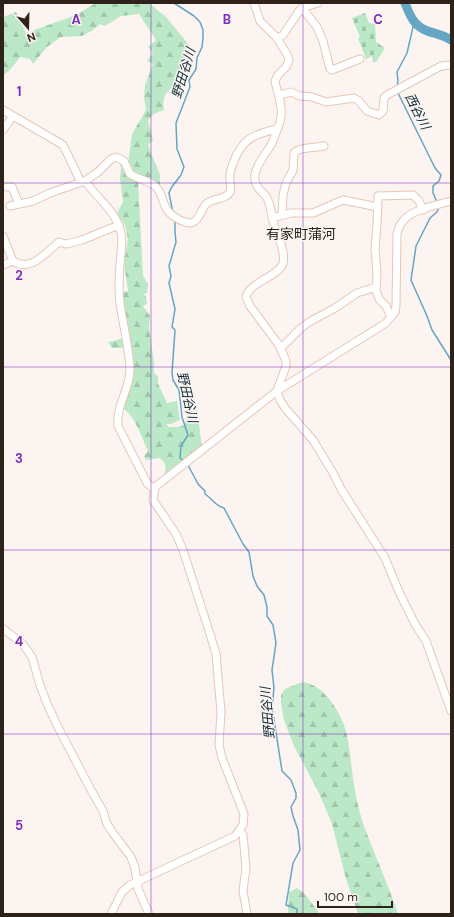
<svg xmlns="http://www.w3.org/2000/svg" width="454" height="917" font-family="'DM Sans','Noto Sans JP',sans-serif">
	<defs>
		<pattern id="forest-firs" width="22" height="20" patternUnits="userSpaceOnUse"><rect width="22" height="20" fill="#bbe8c7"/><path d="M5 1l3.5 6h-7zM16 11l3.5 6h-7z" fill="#a1c7aa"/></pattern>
		<pattern id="cemetery-stones" width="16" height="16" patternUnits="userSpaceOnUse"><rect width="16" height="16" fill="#bbe8c7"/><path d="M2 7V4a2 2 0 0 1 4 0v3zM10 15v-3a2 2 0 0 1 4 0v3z" fill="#a1c7aa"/></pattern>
	</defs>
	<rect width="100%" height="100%" fill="#fcf4f1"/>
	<!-- forest -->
	<path fill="url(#forest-firs)" d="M96,3H149L166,17L190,46L191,49L184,60L189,65C188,67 188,71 186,74C176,88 160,89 164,110C157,112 153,114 148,120L153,140L148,145L160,175V186L151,179L140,175L138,181L143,276L148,284L147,293L143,294L146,296L147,304L143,306L150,316L149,328L154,362V373L158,377V384L167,403L177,401L180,420L171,424H166L169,427H178L185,425L186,418L190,416L196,404L202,446L164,474C167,467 166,463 160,458L146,460L144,456L148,451C142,439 134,412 121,408L129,389L130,348H112L108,342L118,340L128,335L121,293L128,291L124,264L128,239L125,225L117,213L123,202L120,178L121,168L118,159L128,164L132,134L146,110L144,97L145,85L153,64L147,61L153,53L148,47L156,40L139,14L121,16L105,26L100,24L93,30L82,36L61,37L47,47L33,64L30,59L20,57L9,71L3,75V17L16,12L26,33L76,15Z
		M302,682C321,683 338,708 344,725C349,740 350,755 352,770C354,788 358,809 364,826C375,856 388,884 398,914H358L346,879L332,824L319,793L294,746L284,720L281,703V695L285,689Z
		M297,888L304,893L320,914H289L288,910L289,892Z"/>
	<!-- cemetery -->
	<path fill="url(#cemetery-stones)" d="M365,13L369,23L375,24L376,42L385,48L376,62H373L372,56L366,59L358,38L360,37L352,18Z"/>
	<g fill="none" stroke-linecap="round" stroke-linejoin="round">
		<!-- stream -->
		<path stroke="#66a5c3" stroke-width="1.5" d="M397,87L398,81L397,72L407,53L414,23
			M397,91L435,168L441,175L439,181L433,186V193L437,202
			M439,207L437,212L430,218L416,246L411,280L427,316L432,330L451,360
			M173,213L169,193L171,188L181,175L184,167L177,149L176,123L190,87L189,80L196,69L197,58L202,47L203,38V30L200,22L194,16L174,3
			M175,220V232L176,242L169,266L171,276L169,283L175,309L172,327L175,330L172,373L173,380L179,390L182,417L188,435L181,446L180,458L184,461
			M188,465L198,484L205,491V494C214,500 214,505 224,508L243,544L249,552L253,576L257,586L264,595L267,607V616L273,625L276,643L272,670L274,688L272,707L282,771L291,780L296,793V798L291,807L293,816L298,830L300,850L293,863L286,905L297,909V914"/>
		<!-- river -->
		<path stroke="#66a5c3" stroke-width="9" d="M405,3C411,19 416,29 434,33C440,35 445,36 451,40"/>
		<defs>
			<path id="minor" d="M254,3L260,21L277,38L288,56L289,60L286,67L278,75L275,81C277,93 283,104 281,117C281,121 273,141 271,145C265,155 253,168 255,181C256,189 263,191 267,198C271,205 271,214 273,221C276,234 286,250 283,263C280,276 249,282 246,297L250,306L279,345L286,361V366L277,391L280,400L285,408L313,440L333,473L341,489L385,558L400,594L415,624L426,641L451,711
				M302,8L317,27L323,41L330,69L332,70L360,59
				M277,38L283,35L299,11L302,8L318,3
				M280,95L291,92L300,96L312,97L326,102L354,98L359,101L367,111L379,115L383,111L384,98L387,95L441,66L451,65
				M3,110L63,145L81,182
				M3,130L13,116
				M85,181C99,201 119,212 122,239C121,260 117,281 120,303C123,325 129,347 130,369C130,390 116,404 118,426L147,483L154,489
				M7,187H12L19,204
				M10,206L33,201L50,193L85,181L98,172L111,159L116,157L124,161L130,174C138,179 147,180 155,186C162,192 162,200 166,208C169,214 178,220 185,222C198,227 200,211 206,204C212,198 226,200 230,192C232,187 229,180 230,174C231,167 234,161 237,154C247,136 257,134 276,129
				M282,215L283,195L286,183L293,170L294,153C299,147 315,148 324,146
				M272,218L291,213H313L343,200L378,207
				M3,236L13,261C31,273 46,252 59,242L66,244L82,240L119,225
				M3,265L13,261
				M391,317L386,306L379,299L376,290L377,273L375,250L377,225L378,196L413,195L419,201L423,210
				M281,348L300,329L309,322L335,308L357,293L376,287
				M3,629L22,643L32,657L40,685L48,706L59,729L91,790L103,811L107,824L113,833L131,857L135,868L138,889L149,914
				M240,831L243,835L246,868L243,891L247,914
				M111,914L122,892L130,885L235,836L243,825L244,814L222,758L219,745L221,712L216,654L210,634L183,550L176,534L153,500L155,487L277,391L386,323L395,312L396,306L397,234C398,229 400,224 404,220C413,209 438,205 451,201"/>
		</defs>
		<!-- minor casing -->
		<use href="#minor" stroke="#e8c6b4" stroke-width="9"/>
		<!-- minor -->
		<use href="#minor" stroke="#fff" stroke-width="7"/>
	</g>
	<!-- grid -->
	<path fill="none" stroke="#7b2cbf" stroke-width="1" stroke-opacity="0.55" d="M151,3V914M303,3V914M3,183H451M3,367H451M3,550H451M3,734H451"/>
	<g text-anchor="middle" stroke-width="3" stroke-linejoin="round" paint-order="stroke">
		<!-- water labels -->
		<g font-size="13" font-style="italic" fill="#102e3b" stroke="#fcf4f1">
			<text transform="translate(183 73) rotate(-73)" y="5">野田谷川</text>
			<text transform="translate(418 111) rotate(63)" y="5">西谷川</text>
			<text transform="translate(188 397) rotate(77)" y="5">野田谷川</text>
			<text transform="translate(267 713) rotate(-95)" y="5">野田谷川</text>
		</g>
		<!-- quarter labels -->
		<g font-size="14" fill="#2e221b" stroke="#fcf4f1">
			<text x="301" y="239">有家町蒲河</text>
		</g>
	</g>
	<g font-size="13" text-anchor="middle" font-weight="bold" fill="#7b2cbf" stroke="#fcf4f1" stroke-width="3" stroke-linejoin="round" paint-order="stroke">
		<text x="76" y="24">A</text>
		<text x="227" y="24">B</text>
		<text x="378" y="24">C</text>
		<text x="19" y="96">1</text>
		<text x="19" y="280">2</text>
		<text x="19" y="463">3</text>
		<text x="19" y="646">4</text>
		<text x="19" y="830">5</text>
	</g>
	<!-- border -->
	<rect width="454" height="917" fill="none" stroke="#2e221b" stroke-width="8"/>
	<!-- north arrow -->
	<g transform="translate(28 28) rotate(160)" stroke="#fcf4f1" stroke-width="3" paint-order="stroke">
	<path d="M0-3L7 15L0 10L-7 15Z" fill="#2e221b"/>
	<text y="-6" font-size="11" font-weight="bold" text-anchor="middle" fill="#2e221b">N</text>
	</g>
	<!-- scale -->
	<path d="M318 901v6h74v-6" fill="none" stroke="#2e221b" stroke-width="2"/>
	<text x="324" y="901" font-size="12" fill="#2e221b" stroke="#fcf4f1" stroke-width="3" paint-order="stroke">100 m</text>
</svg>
